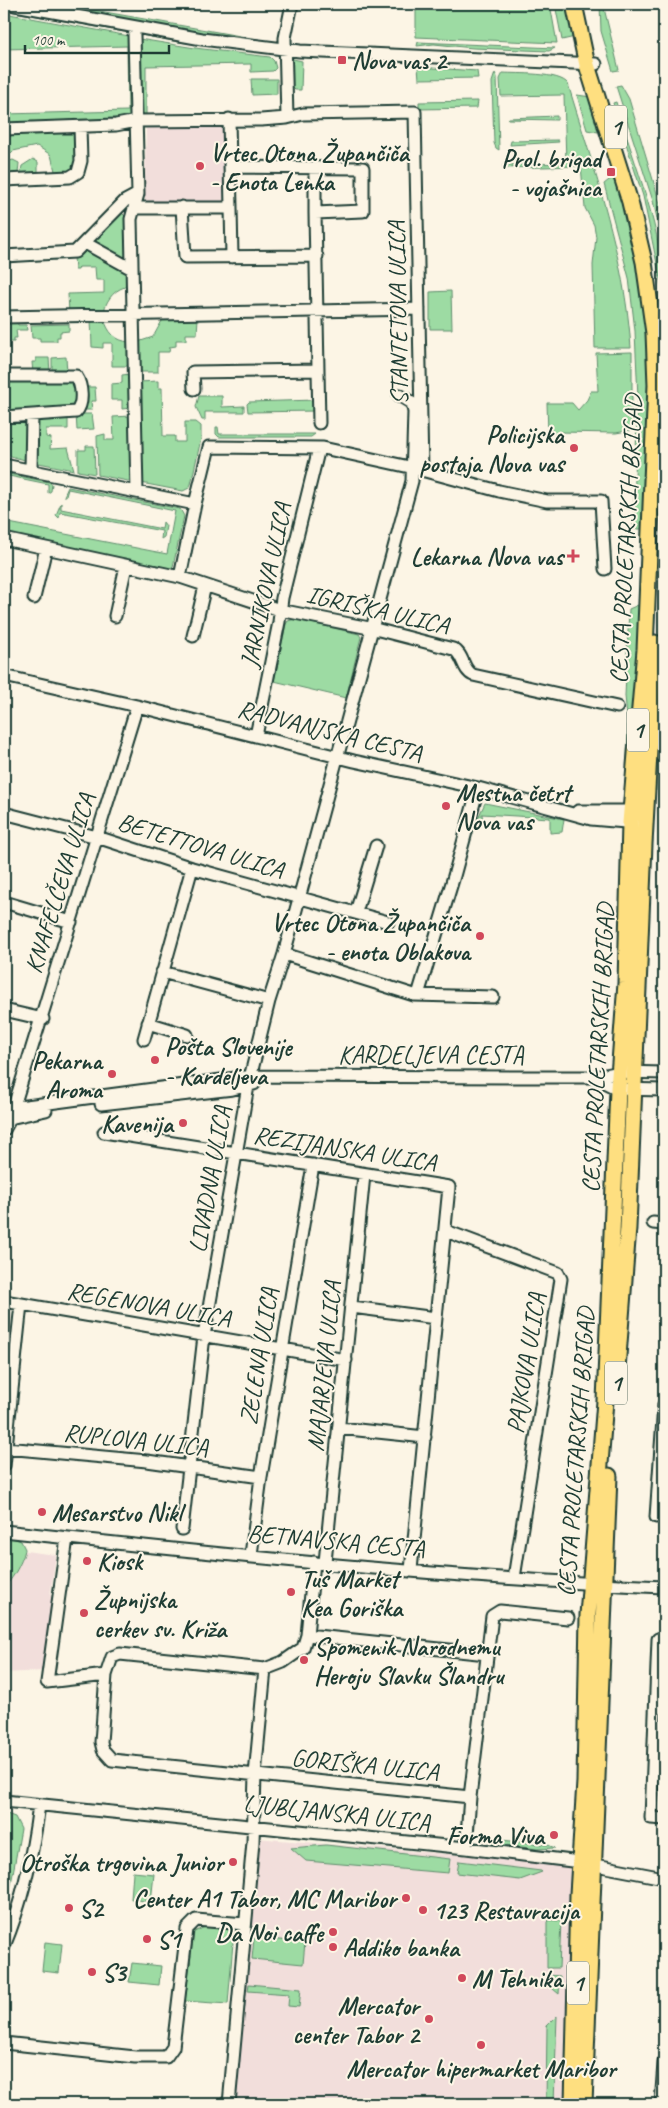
<svg xmlns="http://www.w3.org/2000/svg" width="668" height="2108" font-family="Caveat,sans-serif">
	<rect width="100%" height="100%" fill="#fcf5e5"/>
	<filter id="ink" filterUnits="userSpaceOnUse"><feTurbulence type="fractalNoise" baseFrequency=".02" numOctaves="2"/><feDisplacementMap in="SourceGraphic" scale="10" xChannelSelector="R" yChannelSelector="G"/><feConvolveMatrix kernelMatrix="1 2 1 2 8 2 1 2 1" color-interpolation-filters="sRGB"/></filter>
	<g filter="url(#ink)">
		<!-- built -->
		<path fill="#f2dedb" d="M230,124L232,204L145,205L146,125Z
			M10,1549L56,1555L50,1596L53,1597L43,1671L4,1673V1589Z
			M256,1838L576,1865L565,2104H232Z"/>
		<!-- green -->
		<path fill="#9ddba3" stroke="#5e8c6c" d="M38,4H60L268,41L207,34Z
			M416,4H550L557,43L416,37Z
			M555,4H569L575,37L562,40Z
			M600,4H603L619,70L613,71L601,31Z
			M4,8L123,30L264,51V53L179,42L4,10Z
			M4,13L129,36L132,117L129,120L4,127V114L128,111L127,46L4,49Z
			M139,39L195,48L270,57L274,61L276,68L273,71L251,72V64L146,66V115H140Z
			M418,42L555,48L549,51L473,48L434,44L417,46Z
			M293,59L302,61L301,90H295L290,85L291,61Z
			M418,67L477,71L478,78L419,79Z
			M495,73L497,77L499,150L496,148L494,143L492,82Z
			M503,73C518,74 559,72 568,84C594,170 625,257 631,348H595L593,265L596,237L594,225L585,208L581,166L503,168V165L566,163L564,95L501,96L500,79Z
			M251,79H277V94L252,95Z
			M621,85L629,99L664,217V249L653,201L616,86Z
			M577,95L591,97L598,132L587,130Z
			M478,101L477,108L419,109V102Z
			M616,102C634,166 664,230 664,298L643,196L613,103Z
			M557,116V120L508,119L509,118Z
			M73,130L78,136L75,170L56,175L51,155L37,146L13,151L4,160V143L13,134Z
			M511,141L558,140L559,142L510,145Z
			M33,159L38,162V174L20,176L22,166Z
			M13,160L19,163L18,174L4,176L6,162Z
			M613,177L632,228L651,360L646,529H633L638,398L635,331L629,278L604,184Z
			M120,211L127,218L126,264L93,245L92,238Z
			M84,247L127,269L129,286C116,288 107,298 104,311L69,313L68,294L104,293V280H96L95,267H79L78,270H75L74,257Z
			M451,291L452,329H430V292Z
			M198,318L197,334H186V340H176V346L170,347L169,352H158V372H138V342L153,337L163,319Z
			M91,319H104C108,332 115,341 130,342V366H112V343H103V348L92,347Z
			M4,321H17L18,325H26L27,330H16L17,338H14V342H4Z
			M69,324V331L60,332V337H57V341H40V338H32L31,325Z
			M632,352V430L616,433L559,432L558,435L548,434L547,403H572L578,410L587,400L591,391H598L596,353Z
			M66,357L67,373L52,374V358Z
			M36,358H49L50,373L33,374L32,362H36Z
			M130,374L131,408L122,409V400H111V384L122,383V375Z
			M4,378H74L78,389L73,408L4,413Z
			M158,381V388H162L163,436H175V442H185V422H196L201,426V439L191,484L189,488L183,491L141,483L139,382Z
			M82,387H95L96,401H91L92,410H82Z
			M199,396H222V407L244,406V412H205V420H202L196,407Z
			M316,400V411L248,412L247,404L249,402Z
			M68,414V429H46V437L51,438L50,449L68,448L74,470L34,462L36,419Z
			M76,414H92L94,429L77,430Z
			M131,416L133,482L98,475L97,436L105,434V440H114L113,417Z
			M4,419L26,420L28,461L4,454Z
			M216,427H218L219,434H315L311,437H219L216,434Z
			M86,446H94L95,474L78,471V450H86Z
			M4,473L49,482L52,484L51,491L48,493V484L4,475Z
			M68,487L180,509L184,516L172,571L4,534V522L167,554L175,511L68,489L66,496H64Z
			M61,503V509L162,529L163,522L166,526L164,537L161,539L162,531L60,512L59,518L56,515Z
			M664,553V612L656,791H653Z
			M638,605L641,623L626,788L628,727L625,696L629,609Z
			M295,619L359,634L361,637L346,698L274,681L286,624L288,621Z
			M485,803L564,819L562,832L550,833V818L482,814L483,824H478V818Z
			M4,1535L21,1541L25,1549C24,1558 12,1582 4,1586Z
			M4,1813L15,1817L21,1829L4,1923Z
			M492,1839L548,1845L555,1848L537,1849L489,1843Z
			M326,1845L450,1859L448,1873L306,1861L291,1848Z
			M459,1861L541,1871L542,1872L520,1880L457,1873Z
			M133,1872L154,1874L151,1902L131,1899Z
			M549,1920L561,1921L559,1968H547V1922Z
			M205,1927L234,1930L228,2004L185,2001L194,1932Z
			M254,1938L305,1942L303,1964L252,1959Z
			M45,1942L62,1944L59,1973L42,1971Z
			M132,1963L161,1966L159,1985L129,1982Z
			M547,1975L560,1976L559,1994L547,1984Z
			M249,1984L301,1989L299,2007L288,2006L289,1994L248,1991Z
			M557,2016L554,2104H546L547,2026Z"/>
		<g fill="none" stroke-linecap="round" stroke-linejoin="round">
			<defs>
				<path id="minor" d="M10,4L202,39L300,51L596,64
					M134,35L138,194L131,219L137,492
					M287,118L285,38L292,4
					M4,129L116,125L137,121L261,120L287,118L303,114L415,112L422,470
					M231,167L363,168V211L315,213L319,423
					M315,168V213
					M4,180L70,177L78,172L81,161L80,127
					M182,207L185,257L317,256
					M135,208H231L229,119
					M231,208L232,257
					M85,243L132,269
					M4,256L75,252L125,201L138,194
					M4,317L419,309
					M4,376H76C82,385 84,404 76,412L4,417
					M194,389L193,372L318,370
					M4,465L195,504L209,447L323,448L414,468L499,491L547,501H601L605,569
					M31,470L32,416
					M4,539L180,577L280,610L379,630L453,649C464,654 462,670 473,675L617,707
					M180,577L195,504
					M34,598L46,548
					M115,616L126,566
					M193,636L205,586
					M4,676L137,706L354,761L478,788L591,819L637,823
					M256,736L279,622L282,598L319,448
					M578,811H637
					M4,813L97,837L192,868L388,922
					M4,902L71,922
					M356,912L376,846
					M284,954L414,995L493,997
					M162,972L269,1001
					M418,995L454,876L478,788
					M4,1010L43,1019
					M148,1023L187,1035
					M144,1039L192,868
					M594,1077L618,1089L664,1090
					M101,1104L233,1089L254,1084
					M4,1109L251,1076L532,1077H594L621,1072L664,1073
					M5,1119L46,1110
					M4,1130L10,1119L137,706
					M104,1132L449,1187L411,1570
					M653,1223L664,1224
					M446,1231L558,1273L561,1279L514,1578
					M4,1301L346,1360
					M352,1307L436,1318
					M339,1428L425,1437
					M6,1448L147,1461L261,1477
					M4,1466L21,1304
					M656,1517L664,1405
					M182,1529L204,1336L248,1086L269,1001L284,954L412,481L414,412L412,403L399,395
					M4,1531C223,1555 444,1578 664,1587
					M67,1538L47,1682L106,1675L112,1657L120,1654L265,1669L283,1662L303,1648L307,1635L487,1654
					M251,1555L261,1477L313,1165
					M325,1562L364,1175
					M307,1635L314,1562
					M658,1639L651,1818L664,1819
					M106,1675L101,1742L103,1750L112,1760L470,1797L492,1616L500,1611L568,1618
					M4,1801L466,1848L580,1862L664,1878
					M466,1848L470,1797
					M4,1946C23,1901 33,1853 39,1805
					M4,2043L135,2057H166L173,2047L187,1929L196,1920L245,1924
					M229,2104L253,1842L255,1775L265,1669
					M661,2104L664,2063"/>
				<path id="major" d="M617,1369L628,1228L644,844L655,643
					M573,2104L578,1894L585,1782L588,1615L605,1401L618,1089L626,983L630,823L645,650L656,385L654,333L644,262L630,202L587,65L574,4
					M584,2104L609,1476"/>
			</defs>
			<!-- minor casing -->
			<use href="#minor" stroke="#1f3d34" stroke-width="15"/>
			<!-- major casing -->
			<use href="#major" stroke="#1f3d34" stroke-width="19"/>
			<!-- minor -->
			<use href="#minor" stroke="#fcf5e5" stroke-width="11"/>
			<!-- major -->
			<use href="#major" stroke="#fedf80" stroke-width="15"/>
		</g>
	</g>
	<!-- markers -->
	<g fill="#d1495b" stroke="#fcf5e5" stroke-width="2">
		<rect x="337" y="55" width="10" height="10" rx="2.5"/>
		<circle cx="200" cy="166" r="5"/>
		<rect x="606" y="167" width="10" height="10" rx="2.5"/>
		<circle cx="574" cy="448" r="5"/>
		<path d="M570.5 548.5h5v5h5v5h-5v5h-5v-5h-5v-5h5z"/>
		<circle cx="446" cy="806" r="5"/>
		<circle cx="480" cy="936" r="5"/>
		<circle cx="155" cy="1060" r="5"/>
		<circle cx="112" cy="1074" r="5"/>
		<circle cx="183" cy="1123" r="5"/>
		<circle cx="42" cy="1512" r="5"/>
		<circle cx="87" cy="1561" r="5"/>
		<circle cx="291" cy="1592" r="5"/>
		<circle cx="84" cy="1613" r="5"/>
		<circle cx="304" cy="1660" r="5"/>
		<circle cx="554" cy="1835" r="5"/>
		<circle cx="233" cy="1862" r="5"/>
		<circle cx="406" cy="1898" r="5"/>
		<circle cx="69" cy="1908" r="5"/>
		<circle cx="423" cy="1910" r="5"/>
		<circle cx="333" cy="1932" r="5"/>
		<circle cx="147" cy="1939" r="5"/>
		<circle cx="333" cy="1947" r="5"/>
		<circle cx="92" cy="1972" r="5"/>
		<circle cx="462" cy="1978" r="5"/>
		<circle cx="429" cy="2019" r="5"/>
		<circle cx="481" cy="2045" r="5"/>
	</g>
	<g text-anchor="middle" stroke-width="4" stroke-linejoin="round" paint-order="stroke">
		<!-- shield labels -->
		<g fill="#fcf5e5" stroke="#617469" stroke-width="1">
			<rect x="605" y="105.5" width="22" height="43" rx="4"/>
			<rect x="627" y="708.5" width="22" height="43" rx="4"/>
			<rect x="605" y="1361.5" width="22" height="43" rx="4"/>
			<rect x="567" y="1961.5" width="22" height="43" rx="4"/>
		</g>
		<g font-size="24" font-weight="bold" fill="#1f3d34">
			<text x="616" y="135">1</text>
			<text x="638" y="738">1</text>
			<text x="616" y="1391">1</text>
			<text x="578" y="1991">1</text>
		</g>
		<!-- poi labels -->
		<g font-size="25" font-weight="bold" fill="#1f3d34" stroke="#fcf5e5" text-anchor="start">
			<text x="352" y="69">Nova vas 2</text>
			<text x="210" y="161">Vrtec Otona Župančiča<tspan x="210" dy="29">- Enota Lenka</tspan></text>
			<text x="601" y="167" text-anchor="end">Prol. brigad<tspan x="601" dy="29">- vojašnica</tspan></text>
			<text x="564" y="443" text-anchor="end">Policijska<tspan x="564" dy="29">postaja Nova vas</tspan></text>
			<text x="563" y="565" text-anchor="end">Lekarna Nova vas</text>
			<text x="456" y="801">Mestna četrt<tspan x="456" dy="29">Nova vas</tspan></text>
			<text x="470" y="931" text-anchor="end">Vrtec Otona Župančiča<tspan x="470" dy="29">- enota Oblakova</tspan></text>
			<text x="165" y="1055">Pošta Slovenije<tspan x="165" dy="29">- Kardeljeva</tspan></text>
			<text x="102" y="1069" text-anchor="end">Pekarna<tspan x="102" dy="29">Aroma</tspan></text>
			<text x="173" y="1132" text-anchor="end">Kavenija</text>
			<text x="52" y="1521">Mesarstvo Nikl</text>
			<text x="97" y="1570">Kiosk</text>
			<text x="301" y="1587">Tuš Market<tspan x="301" dy="29">Kea Goriška</tspan></text>
			<text x="94" y="1608">Župnijska<tspan x="94" dy="29">cerkev sv. Križa</tspan></text>
			<text x="314" y="1655">Spomenik Narodnemu<tspan x="314" dy="29">Heroju Slavku Šlandru</tspan></text>
			<text x="544" y="1844" text-anchor="end">Forma Viva</text>
			<text x="223" y="1871" text-anchor="end">Otroška trgovina Junior</text>
			<text x="396" y="1907" text-anchor="end">Center A1 Tabor, MC Maribor</text>
			<text x="79" y="1917">S2</text>
			<text x="433" y="1919">123 Restavracija</text>
			<text x="323" y="1941" text-anchor="end">Da Noi caffe</text>
			<text x="157" y="1948">S1</text>
			<text x="343" y="1956">Addiko banka</text>
			<text x="102" y="1981">S3</text>
			<text x="472" y="1987">M Tehnika</text>
			<text x="419" y="2014" text-anchor="end">Mercator<tspan x="419" dy="29">center Tabor 2</tspan></text>
			<text x="481" y="2077" text-anchor="middle">Mercator hipermarket Maribor</text>
		</g>
		<!-- street labels -->
		<g font-size="25" fill="#1f3d34" stroke="#fcf5e5">
			<text transform="translate(397 313) rotate(-91)" y="9">STANTETOVA ULICA</text>
			<text transform="translate(625 539) rotate(-87)" y="9">CESTA PROLETARSKIH BRIGAD</text>
			<text transform="translate(265 585) rotate(-78)" y="9">JARNIKOVA ULICA</text>
			<text transform="translate(378 609) rotate(13)" y="9">IGRIŠKA ULICA</text>
			<text transform="translate(330 730) rotate(14)" y="9">RADVANJSKA CESTA</text>
			<text transform="translate(201 845) rotate(17)" y="9">BETETTOVA ULICA</text>
			<text transform="translate(59 883) rotate(-73)" y="9">KNAFELČEVA ULICA</text>
			<text transform="translate(597 1048) rotate(-87)" y="9">CESTA PROLETARSKIH BRIGAD</text>
			<text x="431" y="1063">KARDELJEVA CESTA</text>
			<text transform="translate(345 1148) rotate(9)" y="9">REZIJANSKA ULICA</text>
			<text transform="translate(209 1179) rotate(-80)" y="9">LIVADNA ULICA</text>
			<text transform="translate(149 1304) rotate(10)" y="9">REGENOVA ULICA</text>
			<text transform="translate(258 1356) rotate(-81)" y="9">ZELENA ULICA</text>
			<text transform="translate(525 1363) rotate(-81)" y="9">PAJKOVA ULICA</text>
			<text transform="translate(323 1366) rotate(-84)" y="9">MAJARJEVA ULICA</text>
			<text transform="translate(136 1439) rotate(6)" y="9">RUPLOVA ULICA</text>
			<text transform="translate(575 1452) rotate(-86)" y="9">CESTA PROLETARSKIH BRIGAD</text>
			<text transform="translate(336 1540) rotate(5)" y="9">BETNAVSKA CESTA</text>
			<text transform="translate(365 1764) rotate(6)" y="9">GORIŠKA ULICA</text>
			<text transform="translate(337 1812) rotate(6)" y="9">LJUBLJANSKA ULICA</text>
		</g>
	</g>
	<!-- margin -->
	<rect width="668" height="2108" fill="none" stroke="#fcf5e5" stroke-width="20"/>
	<rect x="10" y="10" width="648" height="2088" fill="none" stroke="#1f3d34" stroke-width="2" filter="url(#ink)"/>
	<!-- scale -->
	<path d="M25 45v8h144v-8" fill="none" stroke="#1f3d34" stroke-width="2.5"/>
	<text x="32" y="45" font-size="15" fill="#1f3d34" stroke="#fcf5e5" stroke-width="4" paint-order="stroke">100 m</text>
</svg>
